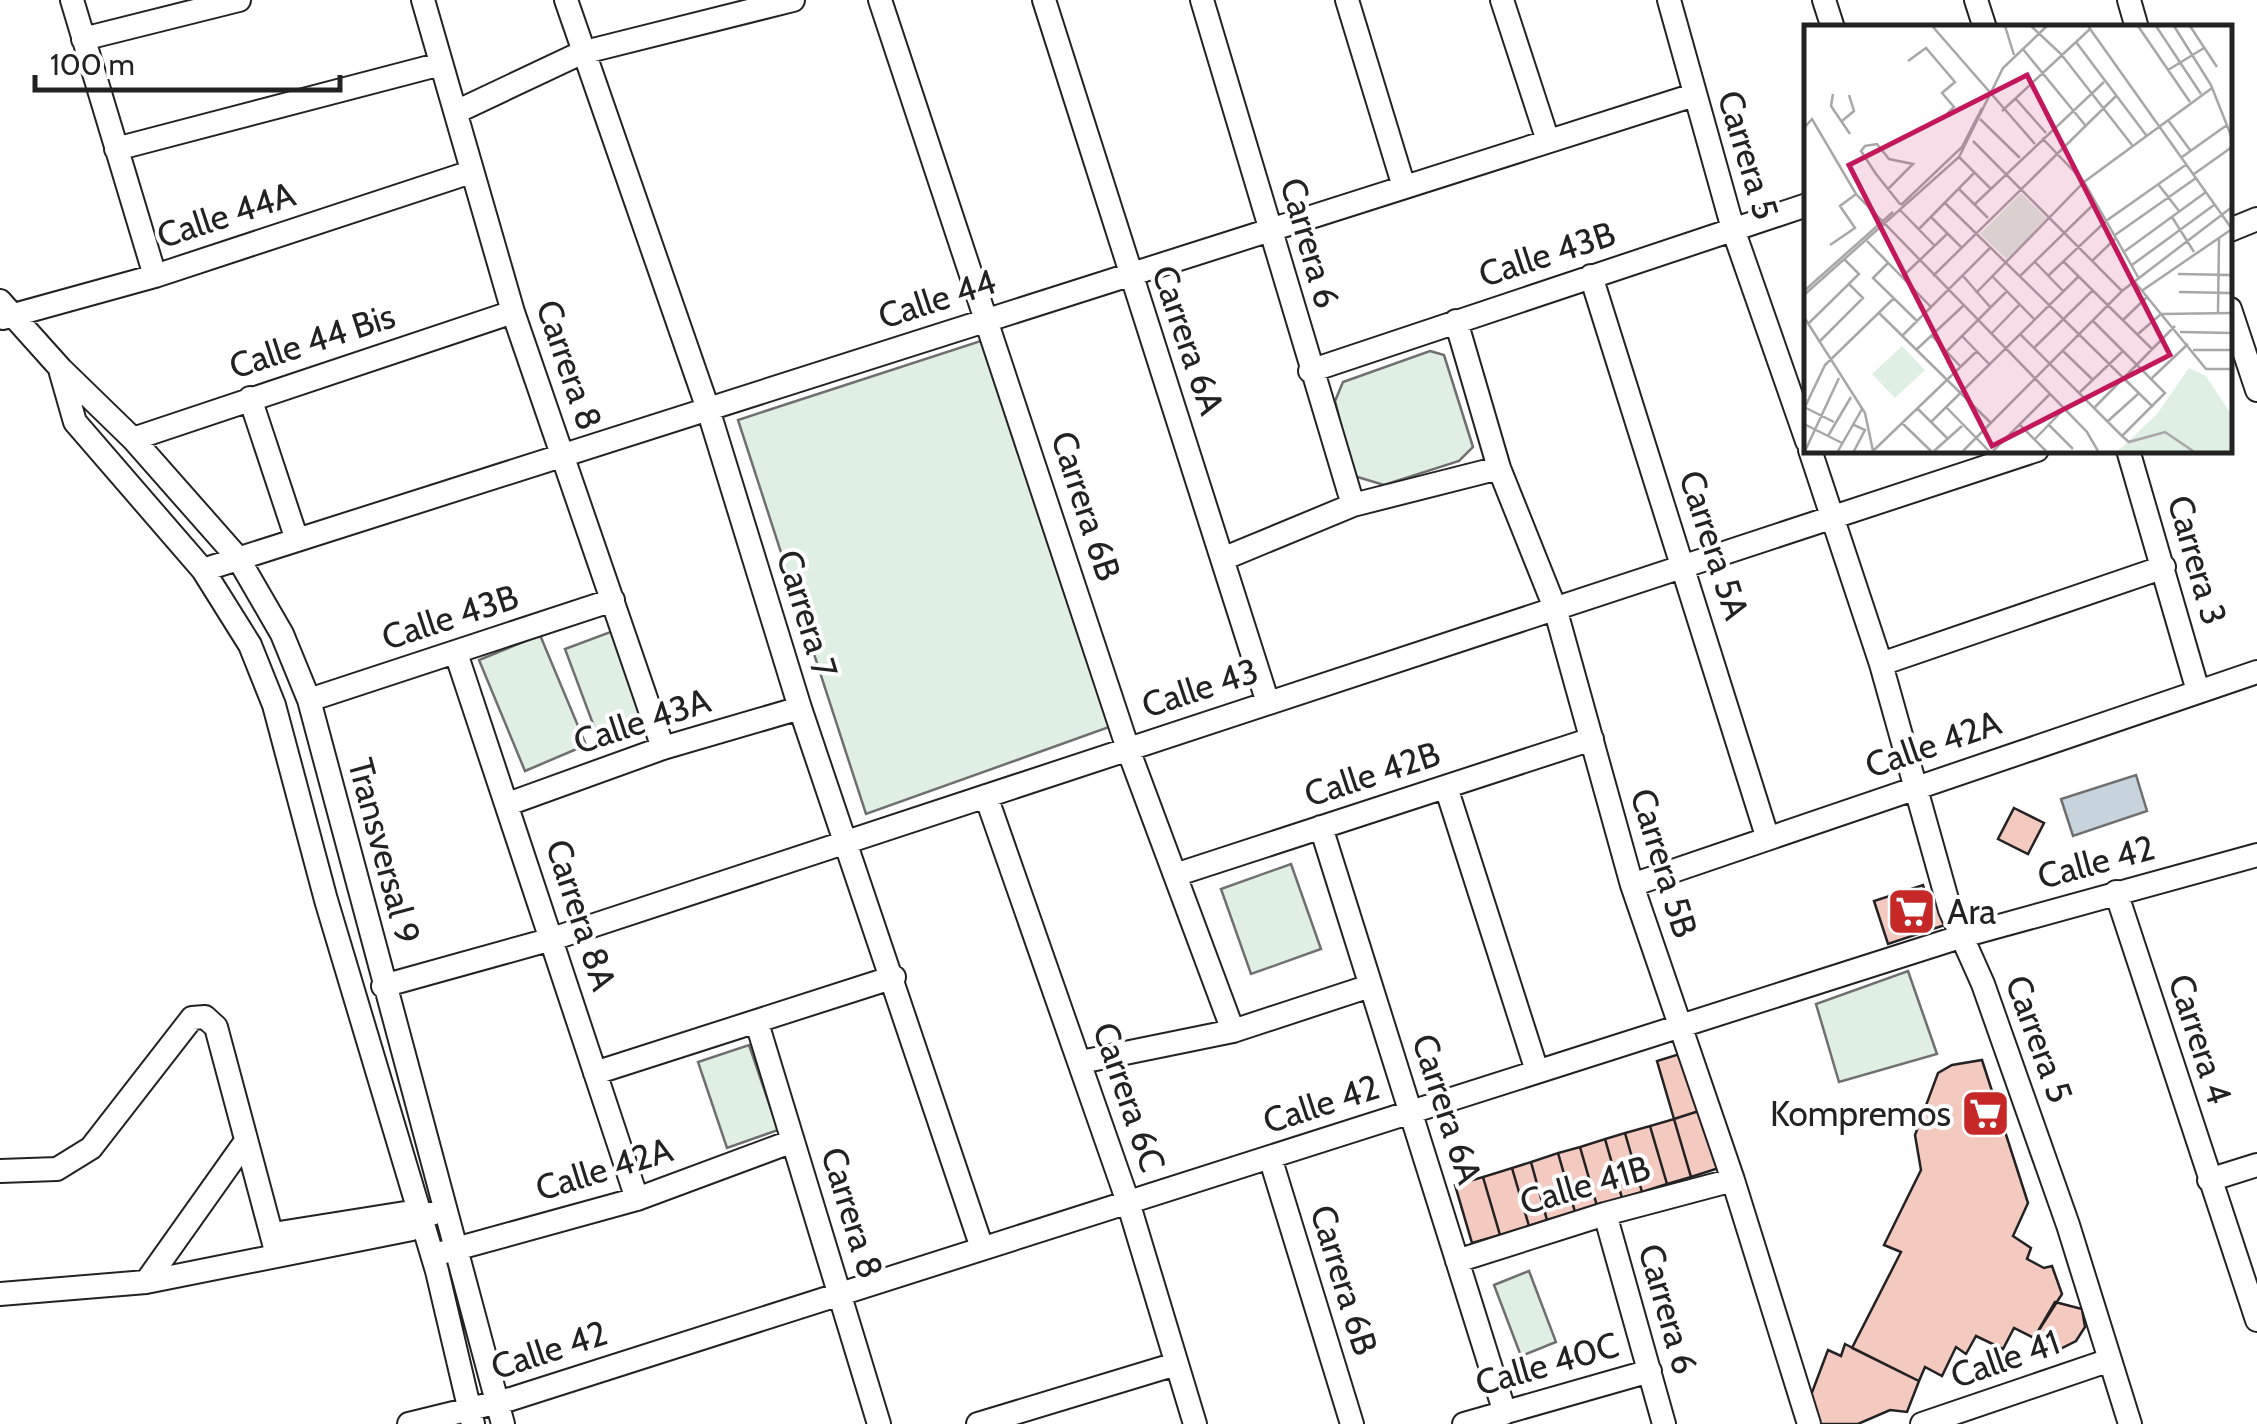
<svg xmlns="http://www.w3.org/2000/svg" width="2257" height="1424" font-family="Cabin,sans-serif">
	<rect width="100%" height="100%" fill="#fff"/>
	<!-- green -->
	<path fill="#e0efe3" stroke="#6f6f6f" stroke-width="2.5" d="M996,336L1112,726L866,814L738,420Z
		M1430,351L1444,355L1473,447L1459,461L1384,485L1354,476L1335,401L1343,382Z
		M613,631L644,714L596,732L565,649Z
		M540,635L586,745L525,771L479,660Z
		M1291,864L1321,949L1251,974L1221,889Z
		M1908,971L1937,1054L1839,1082L1816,1004Z
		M749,1045L778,1130L727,1148L698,1062Z
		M1529,1271L1556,1342L1521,1356L1494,1285Z"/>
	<!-- water -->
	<path fill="#c7d3dd" stroke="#6f6f6f" stroke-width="2.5" d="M2136,775L2147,811L2073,836L2061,799Z"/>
	<!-- building -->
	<path fill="#f3c9c0" stroke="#222" stroke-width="2.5" d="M2014,808L2044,823L2028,854L1998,839Z
		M1923,885L1926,896L1940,891L1951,923L1888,944L1874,901Z
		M1686,1052L1702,1110L1674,1119L1657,1061Z
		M1982,1060L2028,1203L2013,1236L2031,1248L2027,1259L2044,1268L2052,1266L2062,1294L2034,1338L2014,1328L2003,1349L1976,1336L1966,1354L1956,1347L1942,1376L1925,1367L1919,1381L1852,1348L1901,1252L1884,1245L1921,1170L1915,1135L1938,1073L1952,1065Z
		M1702,1110L1719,1168L1691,1177L1674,1119Z
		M1674,1119L1691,1177L1667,1184L1650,1126Z
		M1650,1126L1667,1184L1642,1192L1625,1133Z
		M1625,1133L1642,1192L1622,1198L1605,1139Z
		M1605,1139L1622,1198L1597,1206L1580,1147Z
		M1580,1147L1597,1206L1575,1212L1558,1153Z
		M1558,1153L1575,1212L1547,1220L1531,1162Z
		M1531,1162L1547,1220L1529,1226L1512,1168Z
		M1512,1168L1529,1226L1500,1235L1483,1177Z
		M1483,1177L1500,1235L1472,1243L1455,1185Z
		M2055,1302L2082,1309L2085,1327L2076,1341L2058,1350L2034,1338Z
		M1845,1344L1919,1381L1907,1412L1890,1410L1858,1424H1818L1811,1395L1828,1350L1841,1356Z"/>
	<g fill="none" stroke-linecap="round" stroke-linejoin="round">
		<defs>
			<path id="minor" d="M72,0L155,276
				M423,0L513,312L663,748
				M566,0L708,409L800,708L982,1248
				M880,0L1128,749L1233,1031
				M1044,0L1268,703
				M1202,0L1353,505
				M1347,0L1404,187
				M1502,0L1548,141
				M1669,0L1733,229L1807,441
				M1824,0L1833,28
				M1976,0L1985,28
				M2129,0L2137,28
				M83,39L239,0
				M456,112L581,53L793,0
				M116,149L441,64
				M2230,230L2257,219
				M1591,276L1767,836
				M0,301L61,369L133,439L238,558L282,634L309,700L503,1424
				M2230,309L2257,390
				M3,318L155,276L471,172
				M1456,321L1499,468L1555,608L1632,885L1733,1180L1809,1424
				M1310,371L1807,205
				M61,373L75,422L203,570L250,645L274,705L326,900L437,1271L473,1424
				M250,398L297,540
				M133,439L513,312
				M1810,450L1881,664L1950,910L1983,984L2068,1225L2130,1424
				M2128,450L2198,691
				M1225,558L1353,505L1499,468
				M203,570L1694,95
				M456,653L637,1199
				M1881,664L2164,567
				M309,700L613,600
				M1446,787L1537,1071
				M986,796L1128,1202L1195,1424
				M508,804L663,748L800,708
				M1321,827L1505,1413
				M1175,875L1592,739
				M1632,885L2257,672
				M2116,892L2257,1320
				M383,986L552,939L2037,450
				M757,1023L879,1424
				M1081,1062L1233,1031L1370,986
				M595,1073L894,977
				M1270,1157L1352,1424
				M0,1171L57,1169L91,1148L192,1018L205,1017L216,1027L277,1255
				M2209,1180L2257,1165
				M1605,1214L1664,1424
				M273,1234L405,1213L432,1214
				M441,1253L637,1199L793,1141
				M1457,1261L1605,1214L1733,1180
				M146,1282L246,1141
				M0,1294L146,1282L412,1229L421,1217
				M409,1424L511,1399L1963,936L2257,855
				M978,1424L1176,1364
				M1464,1424L1650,1371
				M1922,1424L2110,1360"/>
		</defs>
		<!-- minor casing -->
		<use href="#minor" stroke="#222" stroke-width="26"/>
		<!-- minor -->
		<use href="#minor" stroke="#fff" stroke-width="22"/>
	</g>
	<!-- icons -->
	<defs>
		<symbol id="supermarket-square" viewBox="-11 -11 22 22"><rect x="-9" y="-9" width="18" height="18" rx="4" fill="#c62828" stroke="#fff"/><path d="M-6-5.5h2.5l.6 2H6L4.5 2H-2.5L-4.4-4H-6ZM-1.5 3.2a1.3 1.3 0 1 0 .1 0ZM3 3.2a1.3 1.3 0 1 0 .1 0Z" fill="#fff"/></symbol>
	</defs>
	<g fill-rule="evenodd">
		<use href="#supermarket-square" x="1884" y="884" width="55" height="55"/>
		<use href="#supermarket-square" x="1958" y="1086" width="55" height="55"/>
	</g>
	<g text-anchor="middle" stroke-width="8" stroke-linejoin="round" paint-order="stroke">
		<!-- street labels -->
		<g font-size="35" fill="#222" stroke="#fff">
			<text transform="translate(1748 155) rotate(73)" y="12">Carrera 5</text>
			<text transform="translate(226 215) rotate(-18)" y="12">Calle 44A</text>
			<text transform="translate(1310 243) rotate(74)" y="12">Carrera 6</text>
			<text transform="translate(1547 254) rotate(-18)" y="12">Calle 43B</text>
			<text transform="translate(937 299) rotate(-18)" y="12">Calle 44</text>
			<text transform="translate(1188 340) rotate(71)" y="12">Carrera 6A</text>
			<text transform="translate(312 341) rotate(-18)" y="12">Calle 44 Bis</text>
			<text transform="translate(569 365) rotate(71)" y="12">Carrera 8</text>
			<text transform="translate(1086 506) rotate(72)" y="12">Carrera 6B</text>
			<text transform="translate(1714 545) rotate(72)" y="12">Carrera 5A</text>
			<text transform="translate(2197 560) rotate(74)" y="12">Carrera 3</text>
			<text transform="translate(807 614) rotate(73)" y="12">Carrera 7</text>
			<text transform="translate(450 617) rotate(-18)" y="12">Calle 43B</text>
			<text transform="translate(1200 688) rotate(-18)" y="12">Calle 43</text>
			<text transform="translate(642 721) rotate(-18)" y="12">Calle 43A</text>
			<text transform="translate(1933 744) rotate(-19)" y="12">Calle 42A</text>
			<text transform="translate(1372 774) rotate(-18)" y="12">Calle 42B</text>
			<text transform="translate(384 851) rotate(75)" y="12">Transversal 9</text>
			<text transform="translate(2096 862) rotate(-15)" y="12">Calle 42</text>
			<text transform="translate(1664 863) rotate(73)" y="12">Carrera 5B</text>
			<text transform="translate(581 915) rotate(72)" y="12">Carrera 8A</text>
			<text transform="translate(2039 1039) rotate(70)" y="12">Carrera 5</text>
			<text transform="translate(2200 1039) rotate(72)" y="12">Carrera 4</text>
			<text transform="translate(1129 1097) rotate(71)" y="12">Carrera 6C</text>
			<text transform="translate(1321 1104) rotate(-18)" y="12">Calle 42</text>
			<text transform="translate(1447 1109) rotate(72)" y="12">Carrera 6A</text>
			<text transform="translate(604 1169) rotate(-17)" y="12">Calle 42A</text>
			<text transform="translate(1585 1185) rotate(-16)" y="12">Calle 41B</text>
			<text transform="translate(852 1213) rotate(73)" y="12">Carrera 8</text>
			<text transform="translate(1344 1280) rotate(73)" y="12">Carrera 6B</text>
			<text transform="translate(1668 1309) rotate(74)" y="12">Carrera 6</text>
			<text transform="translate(549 1350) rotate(-18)" y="12">Calle 42</text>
			<text transform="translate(2005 1359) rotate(-19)" y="12">Calle 41</text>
			<text transform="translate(1547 1364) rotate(-16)" y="12">Calle 40C</text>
		</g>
		<!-- poi labels -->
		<g font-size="35" fill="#222" stroke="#fff" text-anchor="start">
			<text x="1947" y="924">Ara</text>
			<text x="1951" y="1126" text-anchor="end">Kompremos</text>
		</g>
	</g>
	<!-- overview -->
	<g transform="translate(1804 25)">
		<rect width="428" height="428" fill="#fff"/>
		<path d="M217,168L244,195L203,234L176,209ZM98,321L121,345L91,373L68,349ZM385,343L402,351L427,389V426H314L353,389Z" fill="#e0efe3"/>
		<path fill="none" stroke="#a7a7a7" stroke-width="2.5" d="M201,1L210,30M227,1L257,29L328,120M284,1L428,204M334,1L386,77M352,1L397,69M370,1L407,60L428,113M386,1L413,42M129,2L231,119M272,17L342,110M218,23L281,100M104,36L122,23L151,57L138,68L150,82L143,89M364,45L400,23M29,69L27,81L46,109M211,73L242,108M198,86L286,4M176,94L216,133M364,95L386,125M38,96L50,86L45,70M0,103L8,94L52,169L283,407L294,426M238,113L280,157L334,252M169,116L318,266M155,132L187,164M378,132L423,100M390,149L428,122M354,159L375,186M84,164L109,139L85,134L73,119L61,121L57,126L72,149L96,179H98M155,164L184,193M141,178L349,382M171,179L300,57M97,180L158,122L178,83M96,185L130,220M127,192L158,223M368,192L390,227M114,205L170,148M311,210L392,153M63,216L127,282M26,220L51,203L36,181L52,169M321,226L402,167M259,236L348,324M288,236L311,214M231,237L259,266M84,238L69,253L113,296M328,240L410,180M374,249L428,250M245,250L302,196L383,139M129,251L312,71M159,251L187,283M188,251L231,295M98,252L143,209M215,252L292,177M330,256L402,344H428M339,265L428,204M0,266L89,187M375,267L428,268M172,268L280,157L408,63M0,270L155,132L199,43L243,1M74,287L187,398M414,288L415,212M0,292L61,388L69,426M319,295L344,271M289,296L361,368L318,411M4,299L55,249L41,235M376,307L428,308M187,309L216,279M216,309L318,411M334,309L357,289L428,288M98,311L186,223M128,311L157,342M158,311L186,340M16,316L59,273L45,259M231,322L289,265M112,325L159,281M389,325H428M259,326L289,355M142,327L203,266M348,353L384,319M276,367L319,326M0,382L30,397M142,382L185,426M291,382L371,301M113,383L144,414M0,384L21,340L90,273M304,396L334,369M127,397L275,251M98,398L127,426M0,399L38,418M48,399L61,405L50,426M216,400L242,426M245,400L269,424M24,411L47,372M318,411L325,417L361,407L389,426M230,415L259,385M1,426L35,353M34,426L58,384M69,426L173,326M130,426L158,401M159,426L318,266L428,182M189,426L246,369"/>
		<path fill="#c2185b" fill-opacity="0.15" stroke="#c2185b" stroke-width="5" d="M223,50L366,330L188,421L45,140Z"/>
		<rect width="428" height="428" fill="none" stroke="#222" stroke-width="5"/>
	</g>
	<!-- scale -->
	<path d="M35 75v15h305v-15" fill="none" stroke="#222222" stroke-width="5"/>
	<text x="50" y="75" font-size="30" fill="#222222" stroke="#ffffff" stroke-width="8" paint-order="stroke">100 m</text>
</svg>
